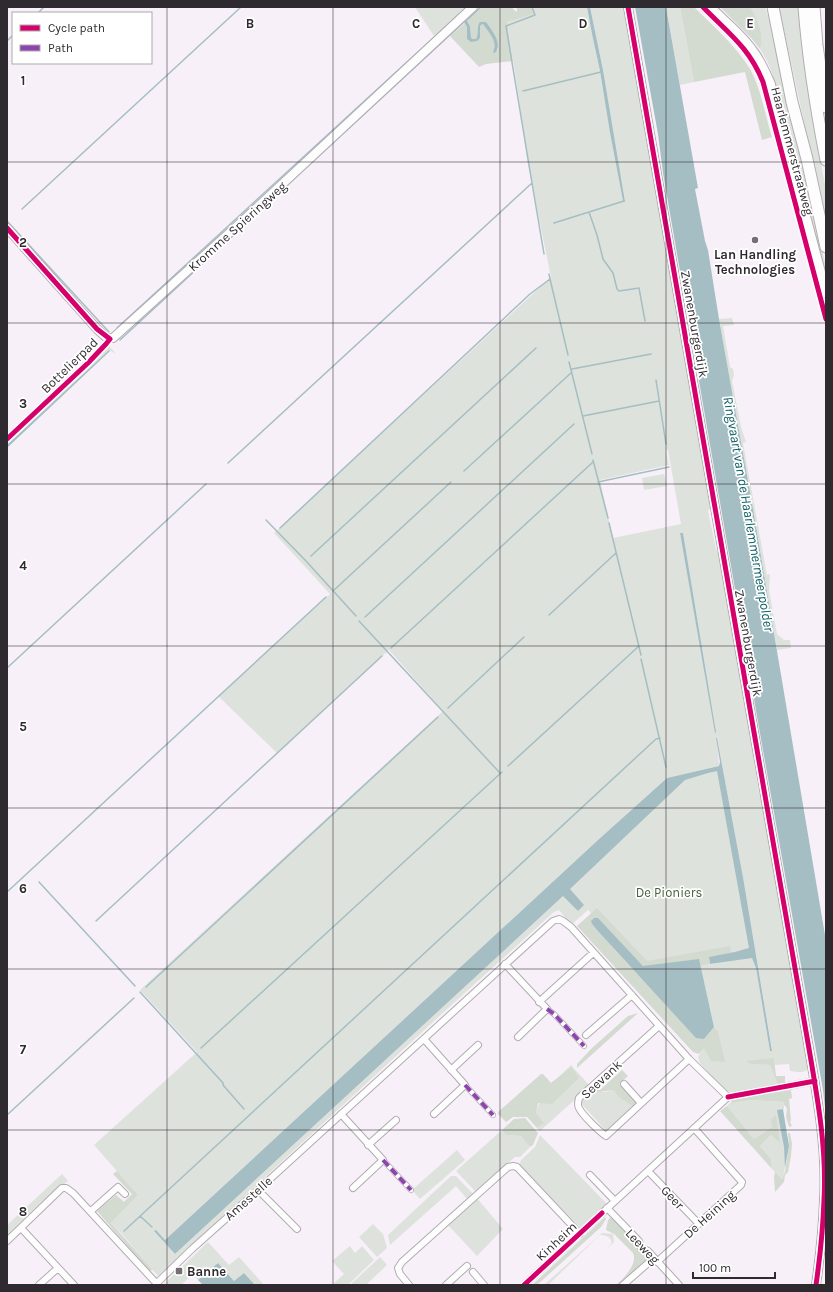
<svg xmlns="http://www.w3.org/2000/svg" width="833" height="1292" font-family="Karla,sans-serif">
	<rect width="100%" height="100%" fill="#f7f0f8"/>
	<!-- green -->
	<path fill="#dee2dc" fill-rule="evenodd" d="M415,7H469L434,36Z
		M531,7H587L592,34L600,71L610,133L623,201L624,202L603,70L590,7H625L659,197L658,205L661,207L711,507L708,511L716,549L719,555L735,638C732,643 733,650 738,654L743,687C742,694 743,701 747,707L755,750L753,757L759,794L763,799L810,1067C805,1074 798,1072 790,1071L789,1064L775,1065L774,1058L751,1064L770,1065L778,1085L735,1094C724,1093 707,1071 700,1063L698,1057L704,1047L711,1061H724L718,1031L714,1027L700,966L752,957L756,968L770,1051L772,1050L743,877L717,738L719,766L667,778L598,840L165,1240L156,1231H154L175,1254L563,895L578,911L580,909L569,889L684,777L719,768L752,951L644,971L588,910L571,925L559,910L554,912L446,1010L158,1276L121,1233L111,1223L138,1195L94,1145L197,1052L140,990L443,711L389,650L277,753L218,696L330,594L274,533L551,277L527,160L518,92L507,22L533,14ZM666,450H668L681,524L613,538L600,480L669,465ZM680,533H683L716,732Z
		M666,7H680L694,82L680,85Z
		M750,7H765L769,19L787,103L803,163L826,267V278L773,76L768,63L760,49C765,34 756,20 750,7Z
		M779,7H798L808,94L826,190V223Z
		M732,318L734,325L723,326L730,367L733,369L734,375L732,381L741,427L746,442L743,443L767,575L770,574L769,590L777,634L784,640H790L791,648L777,650L753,509L719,319Z
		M108,344L110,345V347L116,354L109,350L7,445V441L80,373Z
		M664,474L667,486L644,490L642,478Z
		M571,1065L590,1086L540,1131L537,1128L543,1123L536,1113C541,1093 557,1079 571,1065Z
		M591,1090L605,1092L613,1090L620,1097L634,1107L607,1132L579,1101Z
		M751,1100L784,1102V1109H780C782,1125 789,1166 782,1179L772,1169L771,1159L760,1146L771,1135L780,1142L772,1127L754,1139L727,1106L731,1102L732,1103Z
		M502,1130L506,1135L521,1136L530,1147L520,1157H515L475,1191L456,1171Z
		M540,1135L607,1204L581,1228L519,1166L521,1160L535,1147Z
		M457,1150L465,1160L420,1199L412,1190Z
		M62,1174L68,1181L39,1204L7,1235V1225Z
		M451,1176H456L474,1195L468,1200L456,1186L390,1245L388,1235Z
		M476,1197L503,1229L477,1256L447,1224Z
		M373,1224L383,1234L387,1248L377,1257L359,1237Z
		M602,1233L613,1234L614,1242L607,1249C608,1247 610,1246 611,1244C613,1237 605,1235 600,1235L548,1285H544Z
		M208,1242L229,1265L239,1257L264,1285H255L244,1273L234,1281L218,1263L198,1280L193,1274L181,1285H167L165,1283Z
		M350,1246L355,1253L362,1246L374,1260L348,1285H332L344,1274L332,1261Z
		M380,1257L387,1265L366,1285H350Z"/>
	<!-- forest -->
	<path fill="#d3dacf" d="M482,7H513V9L517,12V7H531L534,14L507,22L513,61L486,64L479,67L450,36L465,23L467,27L471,42L480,38V26L483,24C489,32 498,41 493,52L498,49L486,22L478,25L477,36L476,39H472L471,37L470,26L467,21Z
		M680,7H694C714,27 735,45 750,69C761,89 765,115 772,137L762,140L745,72L694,82Z
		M720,7H750C757,19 765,35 760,49L752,39Z
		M597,908L647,961L730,946L731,953L709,957L710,964L700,966L699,959L645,967L636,959L598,918L592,924L627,963L704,1039L714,1027L718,1031L725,1062L711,1061L704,1048L699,1054L693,1052L577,926Z
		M638,1013L577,1068V1064L591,1049L628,1016Z
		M774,1058L776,1076H785V1084L778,1085L770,1065L751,1064L746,1061Z
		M571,1067L579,1078L552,1104L538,1103L536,1113L544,1123L537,1128L527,1117H513L506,1122L498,1114V1112L541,1074H543L551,1083Z
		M622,1070L628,1076L619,1084L637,1104L634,1107L619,1097L613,1090L598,1092L591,1090L594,1088L600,1090Z
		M791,1090L792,1098L789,1099L791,1120L790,1122L792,1126L789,1127L786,1117L787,1108L784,1105V1102L751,1100L732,1103L731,1102L734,1099Z
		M727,1106L754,1139L772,1127L771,1119L776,1115L780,1143L771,1135L760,1146L771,1159L772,1169L720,1111Z
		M525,1118L538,1133L533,1145L530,1147L521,1136L506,1135L502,1130L514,1119Z
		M788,1133H790L792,1144L791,1156L788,1172L785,1175L784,1182L775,1192L774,1177L775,1172L782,1179L785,1172L789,1146Z
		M117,1171L138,1195L111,1223L153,1270L149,1271L97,1211L116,1195L124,1202L132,1194L113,1174Z
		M612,1216L637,1242V1246L639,1250L646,1251L649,1255L648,1258L619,1285H616C624,1278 638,1264 633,1253L614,1234L606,1230L608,1220Z
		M605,1217L606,1219L601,1227L537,1285H532Z"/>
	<!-- water -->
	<path fill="#a5bec3" d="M480,7H482L467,21L470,26L471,37L472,39H476C479,33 476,27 480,22H486C492,31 503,43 495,53L493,52C498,41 489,33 483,24L480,26V38L477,41L471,42L467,39V27L464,22Z
		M587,7H590L603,70L625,202L623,201L610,133L600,71L592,34Z
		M635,7H666L698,188L695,189L705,241L708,250L719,319L753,509L826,941V1116L823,1090L758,722L663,173L658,134Z
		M109,350L110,351L7,448V445Z
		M680,533H683L716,732L715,733Z
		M716,738H717L743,877L772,1051H770L756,968L752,958L710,964L709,957L735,952L749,948L717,771L708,773L685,780L570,889L584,905L578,911L563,896L175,1254L154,1231L156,1230L165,1240L598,840L667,778L719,766L720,762Z
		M594,918H598L643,966L699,959L714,1027L704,1039L696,1038L597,930L592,924L591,921Z
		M783,1109L789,1146L785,1168L784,1147L777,1110Z
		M218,1263L234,1281L244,1273L255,1285H203L198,1280Z"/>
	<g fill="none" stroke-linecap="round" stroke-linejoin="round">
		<!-- stream -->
		<path stroke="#a5bec3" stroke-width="1.5" d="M38,13L44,7
			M7,41L13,35
			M523,91L601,72
			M532,183L544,254
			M22,209L241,7
			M589,212L597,235L603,259L613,273L617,289L619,291L639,288L645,321
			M7,221L109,332
			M554,223L624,201
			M550,279L568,355
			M117,328L467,7
			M120,340L465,21
			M569,362L592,454
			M572,369L651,354
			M656,380L666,444
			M583,416L659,401
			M593,460L608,518
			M228,463L532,183L506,26L535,15L532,7
			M464,471L572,372
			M598,482L669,467
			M266,520L306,561L356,616
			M609,523L641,655
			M280,528L530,294L550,279L549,274
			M311,556L536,348
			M333,591L451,482
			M549,615L616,553
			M365,617L574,424
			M359,621L500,773
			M391,648L593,462
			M641,659L666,767
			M7,668L206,484
			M448,708L524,637
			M508,766L639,646
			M39,882L135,986
			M7,892L326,597
			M96,921L382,656
			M146,987L438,717
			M140,992L223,1083V1085L244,1109
			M201,1048L502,772
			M7,1115L134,998
			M140,1216L152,1227
			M124,1231L656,739L660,738"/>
		<defs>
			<path id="pedestrian" d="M547,1009L554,1014L584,1046
				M465,1085L493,1115
				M383,1160L411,1190"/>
			<path id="minor" d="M505,964L547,1009L518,1037
				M539,1002L593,953
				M659,1026L579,1098C578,1102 577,1105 579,1108C582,1115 600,1132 606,1136L689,1059
				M586,1035L632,995
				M424,1039L465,1085L434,1114
				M451,1070L478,1045
				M624,1084L641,1103
				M341,1114L383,1160L353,1188
				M368,1145L396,1120
				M648,1171L699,1224
				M590,1175L615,1201
				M258,1190L297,1229
				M607,1208L639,1241L641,1248L648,1251L679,1285
				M91,1211L118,1187L125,1194
				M21,1228L74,1285
				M7,1241L62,1188H66L73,1193L158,1285
				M657,1262L741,1185L742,1182L694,1128
				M473,1272L484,1285
				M157,1283L192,1249L258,1190L553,921L559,919L563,921L571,927L689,1059L728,1097
				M39,1285L58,1268
				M409,1285L400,1274L398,1268L402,1262L508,1167L513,1166L517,1167L580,1234
				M446,1285L467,1266
				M524,1285L728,1097L815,1081
				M623,1285L654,1258"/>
			<path id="tertiary" d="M628,7L808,1043C817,1095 827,1148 824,1200C823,1229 820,1257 816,1285
				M7,228L97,329L107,338H113L237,226L473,7"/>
			<path id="secondary" d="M710,7C724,21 741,34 752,50C760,60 765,72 770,83L826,293"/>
			<path id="motorway" d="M773,7L792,102L807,159L826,247
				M804,7C808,59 816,109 826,160
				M814,7L817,45L826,107"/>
		</defs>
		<!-- pedestrian casing -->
		<use href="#pedestrian" stroke="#b2acb2" stroke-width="6"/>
		<!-- minor casing -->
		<use href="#minor" stroke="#b2acb2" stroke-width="8"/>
		<!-- tertiary casing -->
		<use href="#tertiary" stroke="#b2acb2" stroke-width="10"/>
		<!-- secondary casing -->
		<use href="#secondary" stroke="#b2acb2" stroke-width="11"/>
		<!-- motorway casing -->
		<use href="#motorway" stroke="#b2acb2" stroke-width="13"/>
		<!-- pedestrian -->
		<use href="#pedestrian" stroke="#fefdfe" stroke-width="4.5"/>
		<!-- minor -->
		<use href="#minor" stroke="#fefdfe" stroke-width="6"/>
		<!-- tertiary -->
		<use href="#tertiary" stroke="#fefdfe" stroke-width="8"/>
		<!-- secondary -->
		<use href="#secondary" stroke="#fefdfe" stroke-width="9"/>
		<!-- motorway -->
		<use href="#motorway" stroke="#fefdfe" stroke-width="11"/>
		<!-- quiet -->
		<path stroke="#8e44ad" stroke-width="4" stroke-dasharray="8 4" stroke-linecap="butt" d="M547,1009L554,1014L584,1046
			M465,1085L493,1115
			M383,1160L411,1190"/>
		<defs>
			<path id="cycleway" d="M628,7L808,1043C817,1095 827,1148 824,1200C823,1229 820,1257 816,1285
				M703,7C728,33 749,47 763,82L826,319
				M7,228L97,329L110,339L106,344L88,363L7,439
				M728,1097L815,1081
				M524,1285L602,1213"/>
		</defs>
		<!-- cycleway casing -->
		<use href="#cycleway" stroke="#fff" stroke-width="8"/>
		<!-- cycleway -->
		<use href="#cycleway" stroke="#d6006c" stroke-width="5"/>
	</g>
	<!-- grid -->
	<path fill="none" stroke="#2f2a2f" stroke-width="1" stroke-opacity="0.55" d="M167,7V1285M333,7V1285M500,7V1285M666,7V1285M7,162H826M7,323H826M7,484H826M7,646H826M7,808H826M7,969H826M7,1130H826"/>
	<!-- markers -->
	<g fill="#756f75" stroke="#fff" stroke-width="1.5">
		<circle cx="755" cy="240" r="4"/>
		<rect x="175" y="1267" width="8" height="8" rx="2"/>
	</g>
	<g text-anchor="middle" stroke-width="3.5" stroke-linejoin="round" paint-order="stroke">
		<!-- street labels -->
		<g font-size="13" fill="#2f2a2f" stroke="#fff">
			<text transform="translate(793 151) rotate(75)" y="5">Haarlemmerstraatweg</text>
			<text transform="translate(237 226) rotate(-42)" y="5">Kromme Spieringweg</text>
			<text transform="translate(695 324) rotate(80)" y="5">Zwanenburgerdijk</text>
			<text transform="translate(69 365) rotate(-44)" y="5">Bottelierpad</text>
			<text transform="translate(749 643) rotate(80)" y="5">Zwanenburgerdijk</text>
			<text transform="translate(601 1079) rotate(-43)" y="5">Seevank</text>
			<text transform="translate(673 1197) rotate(47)" y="5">Geer</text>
			<text transform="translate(248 1198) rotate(-42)" y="5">Amestelle</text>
			<text transform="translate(709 1214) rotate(-42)" y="5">De Heining</text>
			<text transform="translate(556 1241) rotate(-43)" y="5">Kinheim</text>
			<text transform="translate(643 1246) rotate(47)" y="5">Leeweg</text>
		</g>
		<!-- poi labels -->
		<g font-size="13" font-weight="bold" fill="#2f2a2f" stroke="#fff">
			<text x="755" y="259">Lan Handling<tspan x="755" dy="15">Technologies</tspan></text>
			<text x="187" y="1276" text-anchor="start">Banne</text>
		</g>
		<!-- park labels -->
		<g font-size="13" fill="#456138" stroke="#fff">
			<text x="669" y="897">De Pioniers</text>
		</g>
		<!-- water labels -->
		<g font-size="14" font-style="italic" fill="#106167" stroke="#fff">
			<text transform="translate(749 514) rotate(80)" y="5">Ringvaart van de Haarlemmermeerpolder</text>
		</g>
	</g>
	<g font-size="13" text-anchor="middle" font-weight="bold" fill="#2f2a2f" stroke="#fff" stroke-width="3.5" stroke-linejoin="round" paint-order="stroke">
		<text x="250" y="28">B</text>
		<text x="416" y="28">C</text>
		<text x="583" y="28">D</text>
		<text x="750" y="28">E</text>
		<text x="23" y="85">1</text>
		<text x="23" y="247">2</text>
		<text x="23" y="408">3</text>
		<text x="23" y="570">4</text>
		<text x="23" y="731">5</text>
		<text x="23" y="893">6</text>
		<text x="23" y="1054">7</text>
		<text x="23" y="1216">8</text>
	</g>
	<!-- border -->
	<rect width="833" height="1292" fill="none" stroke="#2f2a2f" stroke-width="16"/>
	<!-- legend -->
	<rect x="12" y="12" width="140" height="52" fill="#ffffff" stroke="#acaaac"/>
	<rect x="20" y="25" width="20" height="6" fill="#d6006c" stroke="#acaaac"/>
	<text x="48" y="32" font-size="12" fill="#2f2a2f">Cycle path</text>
	<rect x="20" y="45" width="20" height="6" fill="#8e44ad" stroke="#acaaac"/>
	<text x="48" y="52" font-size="12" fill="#2f2a2f">Path</text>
	<!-- scale -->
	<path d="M693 1272v6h82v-6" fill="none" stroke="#2f2a2f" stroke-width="2"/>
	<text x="699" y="1272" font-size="12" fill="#2f2a2f" stroke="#ffffff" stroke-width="3" paint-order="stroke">100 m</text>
</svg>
